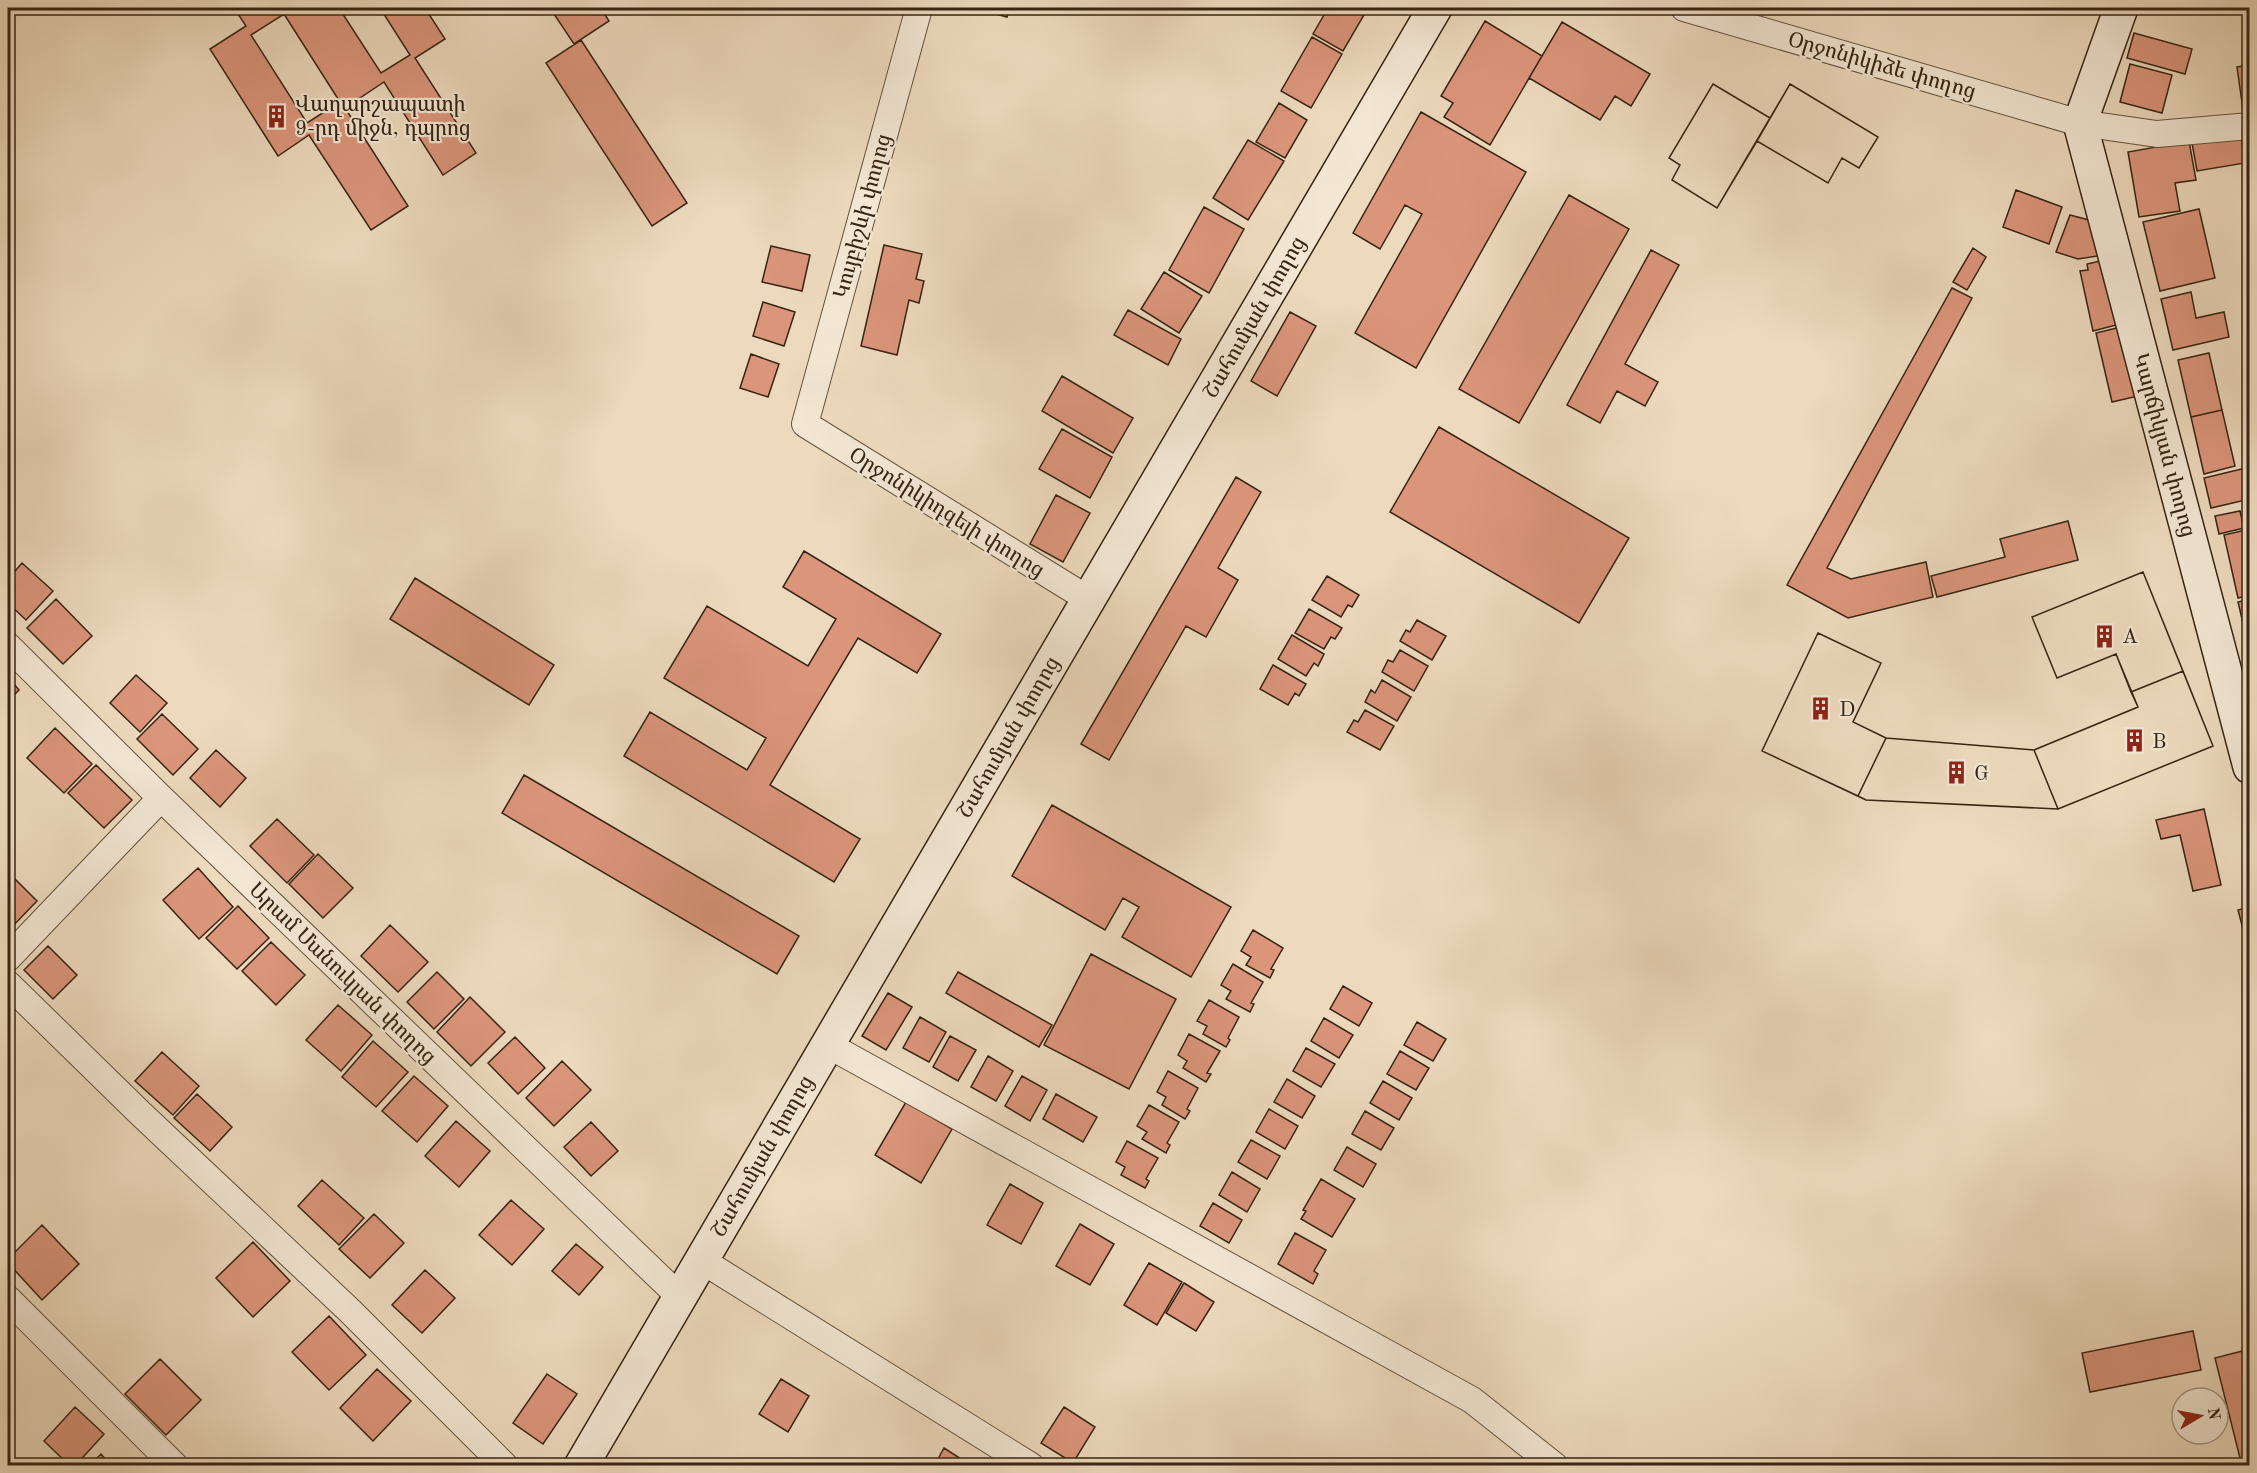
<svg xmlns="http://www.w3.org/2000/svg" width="2257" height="1473" font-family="'Old Standard TT','Noto Serif Armenian',serif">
	<rect width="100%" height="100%" fill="#eddabd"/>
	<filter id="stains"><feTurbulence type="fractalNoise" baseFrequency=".00333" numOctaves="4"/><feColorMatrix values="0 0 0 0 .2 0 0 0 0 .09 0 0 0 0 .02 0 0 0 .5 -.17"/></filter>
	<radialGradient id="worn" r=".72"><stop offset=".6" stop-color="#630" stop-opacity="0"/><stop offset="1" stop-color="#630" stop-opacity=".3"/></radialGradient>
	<!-- building -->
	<path fill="#db957b" stroke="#372413" stroke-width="1.5" fill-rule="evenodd" d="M234,8H339L381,73L410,55L380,8H425L445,39L415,58L476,153L443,175L384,82L345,108L408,206L371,230L309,135L278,156L210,49L246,26ZM284,14L340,102L307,123L251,35Z
		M550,8H601L609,21L574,44Z
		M974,8H1010L1007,17Z
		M1328,8H1368L1343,51L1313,34Z
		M1485,21L1542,56L1490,145L1444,117L1453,103L1441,96Z
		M1562,22L1650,74L1631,106L1615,96L1600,120L1529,78Z
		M2134,33L2192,49L2185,74L2127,58Z
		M1312,37L1342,54L1311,108L1281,91Z
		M581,40L687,203L652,226L546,63Z
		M2130,64L2172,75L2162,113L2120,102Z
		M2250,65V110H2243L2237,67Z
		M1713,84L1770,118L1790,84L1878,137L1859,168L1842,158L1828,183L1757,141L1717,208L1672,180L1680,165L1669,158Z
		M1713,84L1770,118L1717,208L1672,180L1680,165L1669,158Z
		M1790,84L1878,137L1859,168L1842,158L1828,183L1757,141Z
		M1279,103L1307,120L1285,158L1256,142Z
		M1421,112L1526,172L1416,368L1355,333L1422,214L1405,205L1380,249L1353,233Z
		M2241,135L2245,163L2197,171L2192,143Z
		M1248,140L1284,161L1248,220L1213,198Z
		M2189,141L2196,180L2175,183L2180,211L2139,217L2128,152Z
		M2016,190L2062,207L2049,244L2003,227Z
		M1569,195L1629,229L1519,423L1459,389Z
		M1204,207L1244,229L1209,293L1169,270Z
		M2199,209L2215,278L2160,291L2143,222Z
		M2070,215L2089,220L2104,255L2078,259L2056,252Z
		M884,245L922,254L916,279L924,281L919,303L909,300L897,355L861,346Z
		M771,246L810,255L802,291L762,282Z
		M1973,248L1986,257L1967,290L1953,282Z
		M1651,250L1679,265L1625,364L1658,382L1645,406L1617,391L1600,423L1567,405Z
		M2105,260L2120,324L2093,331L2080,271L2088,270L2087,264Z
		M1164,272L1202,296L1179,333L1141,309Z
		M1952,288L1972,298L1827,568L1851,579L1926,562L1933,597L1848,618L1787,585Z
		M2191,292L2196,318L2224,312L2229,337L2173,350L2161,299Z
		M763,302L795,312L784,346L753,336Z
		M1128,310L1181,339L1168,365L1114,335Z
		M1290,312L1316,326L1277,396L1251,381Z
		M2121,327L2138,396L2112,402L2096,333Z
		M2209,353L2222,410L2191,417L2178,360Z
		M751,354L779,364L768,397L740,388Z
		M1062,376L1133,418L1113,453L1042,411Z
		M2222,410L2235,466L2204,474L2191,417Z
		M1439,427L1629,538L1579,623L1390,512Z
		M1062,429L1112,457L1090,498L1039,469Z
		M2250,467V499L2211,508L2204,478Z
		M1236,477L1261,492L1218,568L1238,580L1206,637L1186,626L1109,760L1081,744Z
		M1056,495L1090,513L1063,562L1030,544Z
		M2240,511L2244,528L2219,534L2215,516Z
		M2068,521L2078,560L1937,597L1931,576L2005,557L2000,539Z
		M2250,529V595L2238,598L2224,535Z
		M804,551L941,634L917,673L858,638L770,785L860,839L834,882L624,756L650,712L747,770L766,738L664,678L707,606L808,666L836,619L783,587Z
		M22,563L53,591L26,620L8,603V579Z
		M2143,572L2213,746L2058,809L1866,800L1762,751L1818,633L1881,663L1853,722L1886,738L2034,750L2138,707L2116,654L2057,678L2032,617Z
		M2143,572L2183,671L2131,692L2116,654L2057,678L2032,617Z
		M1327,576L1359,595L1352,607L1348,605L1341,617L1312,600Z
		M415,578L554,665L529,705L390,619Z
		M56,599L92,636L63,664L27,628Z
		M2250,599V653L2238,602Z
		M1309,609L1342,628L1335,639L1331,637L1324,649L1295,633Z
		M1417,620L1446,636L1432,660L1400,641L1406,630L1410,632Z
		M1818,633L1881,663L1853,722L1886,738L1858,796L1762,751Z
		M1292,635L1324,654L1318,666L1314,663L1306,676L1278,659Z
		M1400,650L1428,666L1414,691L1382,672L1388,660L1393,662Z
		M1273,665L1306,684L1299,696L1295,693L1288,705L1260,689Z
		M2183,671L2213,746L2058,809L2034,750L2138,707L2131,692Z
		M136,675L167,703L140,732L110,703Z
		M8,677L19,690L8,701Z
		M1382,680L1411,697L1397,721L1365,702L1371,690L1375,693Z
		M1365,710L1394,726L1380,750L1347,732L1354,720L1358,722Z
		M162,714L198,749L173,775L137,739Z
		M55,728L92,764L64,793L27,758Z
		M1886,738L2034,750L2058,809L1866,800L1858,796Z
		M216,750L246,778L220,807L190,778Z
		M96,765L132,800L104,828L68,793Z
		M524,775L799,936L777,974L502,813Z
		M1052,805L1231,907L1191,977L1122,937L1139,907L1123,898L1105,930L1012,876Z
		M2204,809L2221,885L2193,891L2180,835L2161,839L2156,820Z
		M277,819L314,855L287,883L250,846Z
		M318,854L353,888L323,918L289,884Z
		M198,868L233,907L199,939L163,900Z
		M8,872L37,901L8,931Z
		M238,906L269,938L237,969L206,938Z
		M2250,907V956L2238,910Z
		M390,925L428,962L398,992L361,956Z
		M1253,930L1283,948L1271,969L1274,970L1270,978L1246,965L1251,957L1241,951Z
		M271,942L305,975L276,1005L242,971Z
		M48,946L77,975L53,999L24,970Z
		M1091,954L1176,999L1129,1089L1044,1045Z
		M1233,964L1263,982L1251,1003L1254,1004L1250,1012L1226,999L1231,991L1221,985Z
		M437,972L464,999L434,1029L407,1002Z
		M958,972L1052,1025L1039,1047L946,993Z
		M1343,986L1372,1003L1359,1026L1330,1009Z
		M888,993L912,1007L886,1050L862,1036Z
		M470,997L505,1032L471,1066L437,1032Z
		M1209,1000L1239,1017L1228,1038L1230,1040L1226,1047L1203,1034L1207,1026L1197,1021Z
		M338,1005L372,1035L341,1071L306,1040Z
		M920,1017L946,1032L929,1062L903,1048Z
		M1324,1018L1353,1035L1339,1058L1311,1041Z
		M1417,1022L1446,1039L1433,1061L1404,1045Z
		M1189,1034L1220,1051L1207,1073L1211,1074L1206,1082L1183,1068L1187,1061L1178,1055Z
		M950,1036L976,1050L958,1081L933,1067Z
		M515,1037L545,1068L518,1094L488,1063Z
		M373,1041L408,1072L376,1107L342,1077Z
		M1306,1048L1335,1064L1321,1087L1293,1071Z
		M1400,1051L1429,1068L1416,1090L1387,1074Z
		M162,1052L199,1086L173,1115L135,1081Z
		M988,1056L1013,1071L996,1101L971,1087Z
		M562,1061L591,1090L554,1126L526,1098Z
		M1168,1071L1198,1088L1187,1109L1190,1111L1185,1119L1162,1105L1166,1097L1157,1092Z
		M414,1076L448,1106L417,1142L382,1111Z
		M1022,1076L1047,1090L1030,1121L1005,1106Z
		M1287,1079L1315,1096L1302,1118L1274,1102Z
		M1383,1081L1412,1098L1399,1120L1370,1103Z
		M197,1094L232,1127L210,1151L174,1118Z
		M1056,1094L1097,1117L1083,1142L1043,1119Z
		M906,1102L952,1129L921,1183L875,1155Z
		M1149,1105L1179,1122L1167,1143L1170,1145L1166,1153L1142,1139L1147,1132L1137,1126Z
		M1269,1109L1298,1126L1285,1149L1256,1132Z
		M1365,1111L1394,1128L1381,1150L1352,1134Z
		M456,1121L490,1151L459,1187L425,1156Z
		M591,1122L618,1151L591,1176L564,1147Z
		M1251,1140L1280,1156L1267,1179L1238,1162Z
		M1127,1141L1158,1158L1146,1179L1149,1181L1145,1188L1121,1175L1125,1167L1116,1162Z
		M1347,1147L1376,1164L1363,1187L1334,1170Z
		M1232,1172L1260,1189L1247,1212L1219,1195Z
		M1321,1179L1355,1199L1332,1237L1301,1219L1306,1211L1303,1210Z
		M322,1180L364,1218L339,1245L298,1206Z
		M1010,1184L1043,1203L1021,1244L987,1225Z
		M511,1200L544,1229L512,1265L479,1235Z
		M1213,1203L1242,1220L1229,1243L1200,1226Z
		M374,1214L404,1243L370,1278L339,1249Z
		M1080,1224L1114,1244L1090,1285L1056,1266Z
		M42,1225L79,1264L42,1300L8,1263V1259Z
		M1295,1233L1326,1250L1314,1271L1318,1274L1313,1284L1278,1264Z
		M253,1242L290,1281L253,1317L216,1278Z
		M576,1244L603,1267L579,1295L552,1271Z
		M1149,1263L1182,1282L1157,1325L1124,1305Z
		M425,1270L455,1298L422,1333L392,1305Z
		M1184,1283L1214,1302L1196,1331L1166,1313Z
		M329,1316L366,1355L329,1390L292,1352Z
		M2193,1331L2201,1370L2090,1392L2082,1353Z
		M2250,1349V1466H2242L2215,1358Z
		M160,1359L201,1400L166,1435L125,1394Z
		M377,1369L411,1401L373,1441L340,1408Z
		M547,1374L577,1394L543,1444L513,1423Z
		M781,1379L809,1396L788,1432L759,1414Z
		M75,1407L104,1434L75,1466H70L44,1441Z
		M1064,1407L1095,1427L1073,1463L1041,1443Z
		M944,1448L972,1466H934Z
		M101,1454L111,1466H89Z"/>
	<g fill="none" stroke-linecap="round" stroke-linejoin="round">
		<defs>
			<path id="street" d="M919,8L805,424L1088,599
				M1684,8L2080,123L2157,134L2250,126
				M8,646L161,798L680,1297
				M8,958L161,798
				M8,984L140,1113L349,1310L505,1466
				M828,1045L1472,1400L1555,1466
				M701,1260L1031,1466
				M8,1299L175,1466"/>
			<path id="secondary" d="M2121,8L2080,123L2250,767
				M581,1466L1435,8"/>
		</defs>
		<!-- street casing -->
		<use href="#street" stroke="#64523e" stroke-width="28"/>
		<!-- secondary casing -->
		<use href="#secondary" stroke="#372413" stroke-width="36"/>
		<!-- street -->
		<use href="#street" stroke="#f3e7d4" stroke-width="26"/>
		<!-- secondary -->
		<use href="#secondary" stroke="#f3e7d4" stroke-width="33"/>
	</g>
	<!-- icons -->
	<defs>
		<symbol id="building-bare" viewBox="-9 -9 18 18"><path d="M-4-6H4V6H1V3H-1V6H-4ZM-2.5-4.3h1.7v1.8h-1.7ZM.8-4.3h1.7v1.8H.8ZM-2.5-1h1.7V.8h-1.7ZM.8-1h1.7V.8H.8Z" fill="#8f2418" stroke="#f3e7d4" stroke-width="2.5" paint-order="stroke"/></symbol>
	</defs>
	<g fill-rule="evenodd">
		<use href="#building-bare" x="260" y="100" width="33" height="33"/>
		<use href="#building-bare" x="2088" y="620" width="33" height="33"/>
		<use href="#building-bare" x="1804" y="692" width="33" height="33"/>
		<use href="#building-bare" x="2118" y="724" width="33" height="33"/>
		<use href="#building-bare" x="1940" y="756" width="33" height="33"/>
	</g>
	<g text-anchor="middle" stroke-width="4.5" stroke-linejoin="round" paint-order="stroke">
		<!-- street labels -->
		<g font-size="21" fill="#372413" stroke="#f3e7d4">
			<text transform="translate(1882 65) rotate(16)" y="7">Օրջոնիկիձե փողոց</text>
			<text transform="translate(862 216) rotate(-75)" y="7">Կույբիշևի փողոց</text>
			<text transform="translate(1254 317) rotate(-60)" y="7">Շահումյան փողոց</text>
			<text transform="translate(2165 445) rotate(75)" y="7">Կարճիկյան փողոց</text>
			<text transform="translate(947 512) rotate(32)" y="7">Օրջոնիկիդզեյի փողոց</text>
			<text transform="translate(1008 737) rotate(-60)" y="7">Շահումյան փողոց</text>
			<text transform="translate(343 973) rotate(44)" y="7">Արամ Մանուկյան փողոց</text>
			<text transform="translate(762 1156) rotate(-60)" y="7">Շահումյան փողոց</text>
		</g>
		<!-- poi labels -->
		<g font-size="21" fill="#372413" stroke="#f3e7d4" text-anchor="start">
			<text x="295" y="111">Վաղարշապատի<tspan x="295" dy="24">9-րդ միջն, դպրոց</tspan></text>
			<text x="2122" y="643">A</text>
			<text x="1839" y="716">D</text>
			<text x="2152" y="748">B</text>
			<text x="1974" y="780">G</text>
		</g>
	</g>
	<!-- margin -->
	<rect width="2257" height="1473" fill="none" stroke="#eddabd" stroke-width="30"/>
	<rect x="9" y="9" width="2239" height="1455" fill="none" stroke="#372413" stroke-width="3"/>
	<rect x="15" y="15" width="2227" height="1443" fill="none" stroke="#372413" stroke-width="1.5"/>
	<!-- north arrow -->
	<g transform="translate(2200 1416) rotate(80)"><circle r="28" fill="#f3e7d4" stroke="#a89987" stroke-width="1.5"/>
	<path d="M0-4.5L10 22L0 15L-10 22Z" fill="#8f2418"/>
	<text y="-9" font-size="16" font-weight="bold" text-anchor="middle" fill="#372413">N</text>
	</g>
	<rect width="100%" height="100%" filter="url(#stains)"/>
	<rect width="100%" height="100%" fill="url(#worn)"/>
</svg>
